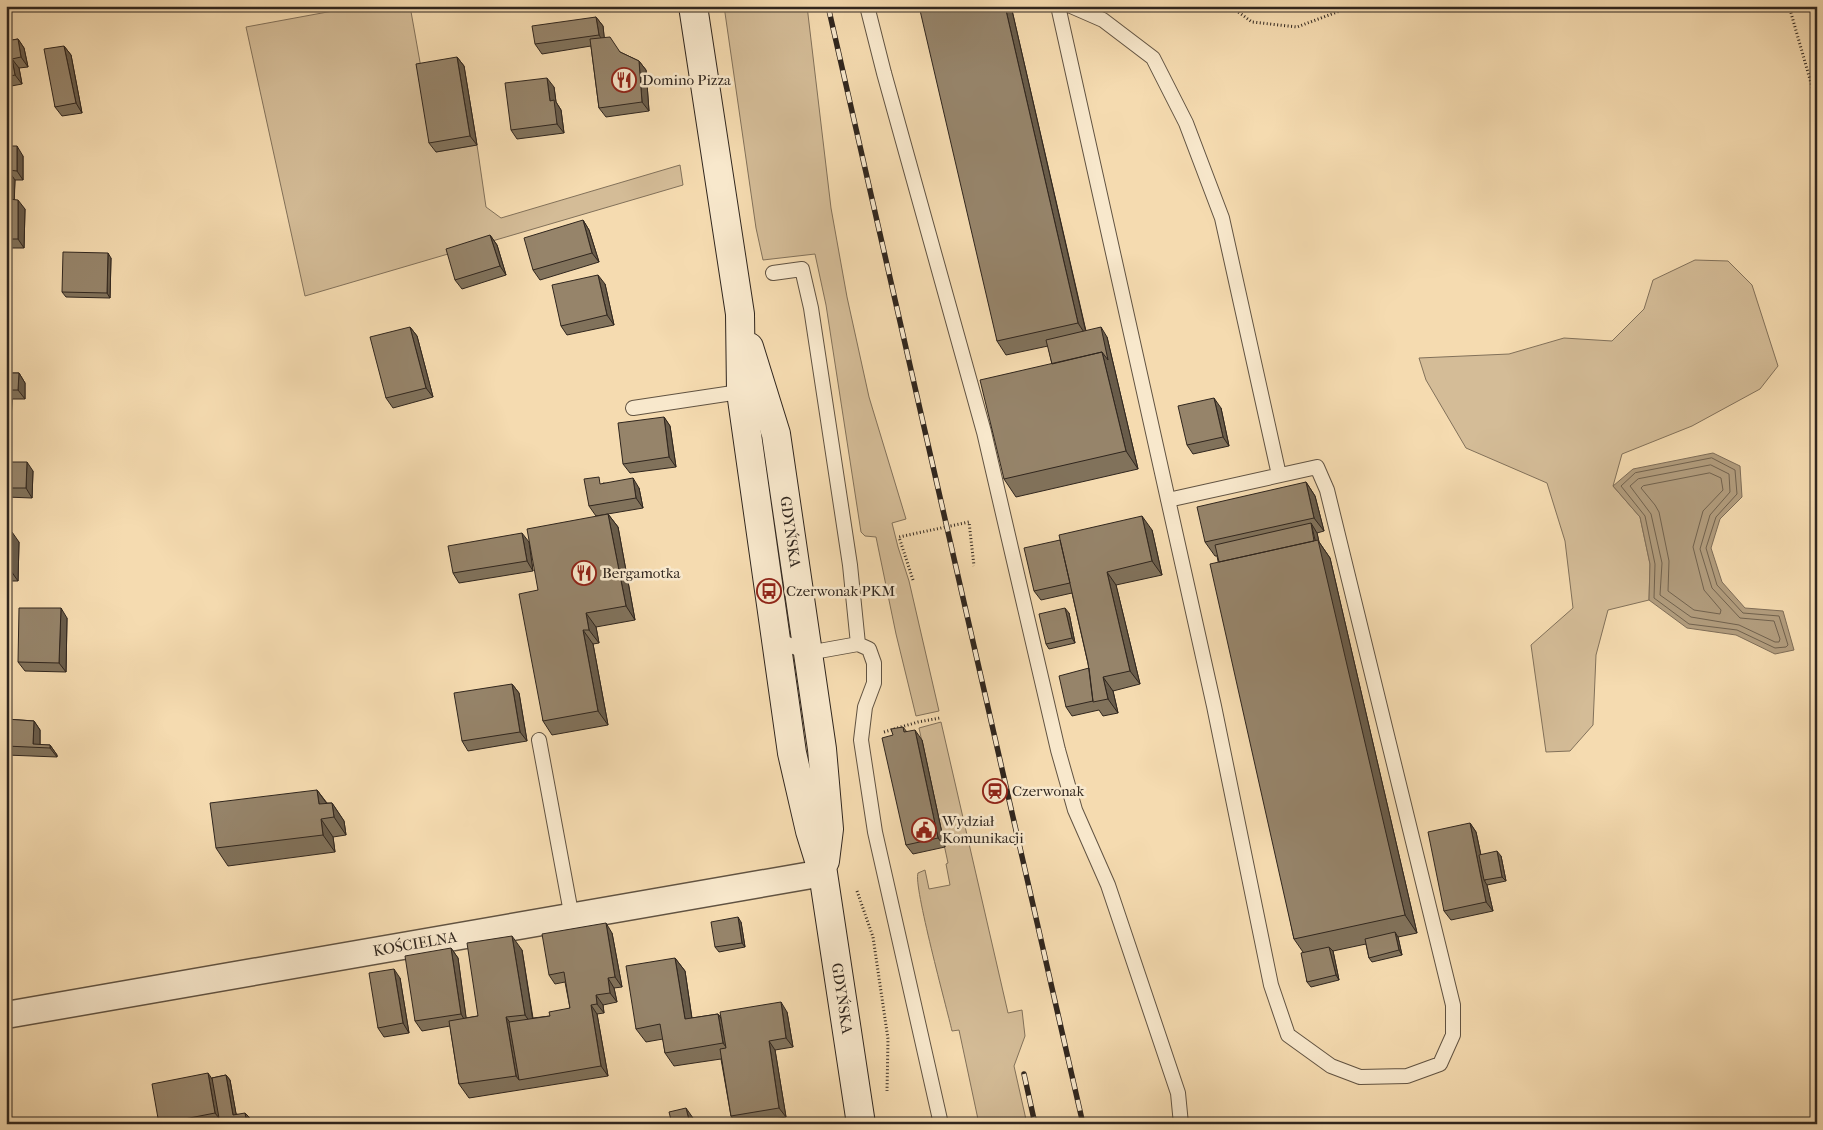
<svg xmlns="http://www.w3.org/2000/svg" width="1823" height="1130" font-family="'IM FELL French Canon',serif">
	<rect width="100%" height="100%" fill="#f5dbb0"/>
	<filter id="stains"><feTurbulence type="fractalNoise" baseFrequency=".004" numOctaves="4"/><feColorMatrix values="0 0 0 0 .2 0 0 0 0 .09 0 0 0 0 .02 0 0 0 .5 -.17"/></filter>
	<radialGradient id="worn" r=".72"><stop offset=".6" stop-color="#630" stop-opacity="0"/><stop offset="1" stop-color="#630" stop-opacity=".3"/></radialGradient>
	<!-- green -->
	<path fill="#d4bc97" stroke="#82715a" d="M360,6H410L436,152L477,145L486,207L501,218L680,165L683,185L305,296L246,27Z
		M724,6H807L831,208L847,297L869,397L906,519L892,523L898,547L909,581L939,711L916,716L896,634L876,537L865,536L861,532L826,305L815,254L763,260L756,228Z
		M1695,260L1728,261L1752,285L1778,366L1760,389L1692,426L1622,454L1613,486L1640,517L1650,564L1649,600L1608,610L1596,655L1593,725L1570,751L1546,752L1531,645L1573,608L1565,541L1547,483L1466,448L1426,380L1419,358L1509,354L1564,338L1612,341L1644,309L1653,280Z
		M941,722L1008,1013L1022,1010L1025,1036L1014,1066L1027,1124H979L959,1030L952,1031C947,1009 913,885 918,873L925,870L929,889L950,885L946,864L948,863L919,728Z"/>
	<!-- water -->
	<path fill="#b29d7e" stroke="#7e6d58" d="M1713,453L1740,466L1742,497L1720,519L1711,548L1722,582L1745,608L1783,611L1794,650L1775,654L1736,635L1687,628L1649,600L1650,564L1640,517L1613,486L1633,469Z"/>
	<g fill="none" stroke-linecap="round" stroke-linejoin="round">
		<!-- shore -->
		<path stroke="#71624e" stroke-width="1" d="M1712,458L1735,470L1737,494L1716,517L1706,548L1717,585L1743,613L1779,616L1788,645L1786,647L1775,648L1737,630L1689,624L1654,598L1655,564L1645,516L1621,486L1635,473Z
			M1711,465L1729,474L1730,492L1710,515L1700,549L1712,588L1740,618L1774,621L1780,639L1779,642H1775L1739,625L1691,617L1660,595L1662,563L1651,514L1630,486L1638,479Z
			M1710,473L1721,478L1723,490L1703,511L1693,547L1704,590L1721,610L1720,614L1694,610L1668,591L1669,561L1659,512L1655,505L1641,488L1643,486Z"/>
		<defs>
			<path id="lane" d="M867,6L884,73L984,432L1058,750L1075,810L1108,885L1178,1093L1181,1124
				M1058,6L1214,706L1271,985L1288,1035L1331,1066L1360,1077L1407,1076L1440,1064L1453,1035V1005L1327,490L1317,467L1168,500
				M1071,6L1103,20L1153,58L1186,123L1222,218L1279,475
				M773,273L802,269L811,308L850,565L858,644
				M633,408L746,391
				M776,639L808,653L858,644L869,649L874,663V683L865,707L861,740L875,832L941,1124
				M539,740L572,918"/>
			<g id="street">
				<path id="s1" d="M6,1015L823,873"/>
			</g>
			<g id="secondary">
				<path id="s2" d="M693,6L740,314L741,392L792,753L810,831L823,873L861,1124"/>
				<path id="s3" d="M749,347L776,434L822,749L829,829L825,861"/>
			</g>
		</defs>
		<!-- lane casing -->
		<use href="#lane" stroke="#615342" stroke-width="16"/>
		<!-- street casing -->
		<use href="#street" stroke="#615342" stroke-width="29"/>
		<!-- secondary casing -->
		<use href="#secondary" stroke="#30261e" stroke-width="30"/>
		<!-- path -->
		<path stroke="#30261e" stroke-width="3" stroke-dasharray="1 2.5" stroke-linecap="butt" d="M1230,6L1252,22L1297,27L1353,6
			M1789,6L1817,104
			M913,580L899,537L969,522L974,566
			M884,732L918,722L940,718
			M857,891L873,937L888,1039L887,1091"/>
		<!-- lane -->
		<use href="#lane" stroke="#f8e8cc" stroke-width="14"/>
		<!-- street -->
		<use href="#street" stroke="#f8e8cc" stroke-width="26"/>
		<!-- secondary -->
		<use href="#secondary" stroke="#f8e8cc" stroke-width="28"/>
		<defs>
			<path id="rail" d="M828,6L1083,1124
				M1024,1074L1035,1124"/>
		</defs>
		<!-- rail casing -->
		<use href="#rail" stroke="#30261e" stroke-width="5.5"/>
		<!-- rail -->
		<use href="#rail" stroke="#f8e8cc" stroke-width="4" stroke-dasharray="11" stroke-linecap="butt"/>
	</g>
	<!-- wall -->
	<path fill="#81725b" stroke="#30261e" d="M1011,6L1086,331L1107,337L1138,469L1016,497L1004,479L1052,364L1048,346L1006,355L997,341Z
		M596,17L603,26L604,37L620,52L639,61L646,70L649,111L606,117L599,108L591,46L542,54L535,44Z
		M18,39L24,48L28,67L19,68L22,84L6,87V41Z
		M64,46L71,55L82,113L62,116L55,107Z
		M457,57L464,66L477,145L436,152L429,143Z
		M554,87L556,102L561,110L564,133L517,139L511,130Z
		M6,146L23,156V180H15L14,199L25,209L24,248H6Z
		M583,220L589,230L599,262L540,280L533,270Z
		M490,235L497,245L506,275L462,289L455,280Z
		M111,258L110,298L66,297L62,292Z
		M605,284L614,325L567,335L561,326Z
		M410,327L417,336L433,397L393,408L386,398Z
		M6,373H19L25,383V399H12L11,423H6Z
		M1221,408L1229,446L1193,454L1187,445Z
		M664,417L670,426L676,467L630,473L623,464Z
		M6,462L33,471L32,498L6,497Z
		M1306,482L1315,496L1324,531L1317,533L1319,542L1330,558L1417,933L1398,937L1402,955L1372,962L1369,958L1366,944L1333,951L1339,980L1311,987L1307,982L1303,952L1294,939L1217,556H1215L1205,542Z
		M603,483L639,488L643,508L596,516L589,506Z
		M608,514L618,527L635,620L596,627L599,643L593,644L608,725L552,735L543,721L538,590Z
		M1152,530L1162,575L1116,585L1140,684L1113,691L1118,713L1103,716L1099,710L1072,716L1066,707L1089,668L1072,593L1041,600L1034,591Z
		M6,532L19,542L18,581H6Z
		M529,542L533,571L459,583L453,573Z
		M1069,613L1075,643L1049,649L1046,644Z
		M67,618L66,672L25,671L18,662Z
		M512,684L519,693L527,741L468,751L462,741Z
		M6,719L34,721L40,730V745H50L57,755V757L6,755Z
		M903,727L907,732L922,740L945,847L913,854L906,845L893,735Z
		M317,790L327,803H332L344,821L346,835L333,837L335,852L228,866L216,848Z
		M1470,823L1476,832L1481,855L1501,856L1506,881L1487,885L1493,911L1451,920L1444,911Z
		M741,922L745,947L719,952L715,947Z
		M612,933L622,987L614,988L617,1002L603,1005L604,1013L597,1014L608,1076L469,1098L459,1084L450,1026L422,1031L415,1021L451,948L458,958L466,1018L478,1016L522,950L533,1018L550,1016L570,1008L565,982L555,984L549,975Z
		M675,958L685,971L692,1018L718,1014L721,1018L787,1012L793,1047L775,1050L786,1117L747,1124H736L731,1116L721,1059L674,1066L665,1053L663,1039L646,1042L636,1029Z
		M400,978L409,1033L384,1037L378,1028Z
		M226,1075L230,1080L236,1114L249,1117L250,1124H159L212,1078Z"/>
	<!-- shaded-wall -->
	<path fill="#695c4a" stroke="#30261e" d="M1005,6H1011L1087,337L1078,323Z
		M596,17L603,26L605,44L599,35Z
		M18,39L24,48L28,67L21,57Z
		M64,46L71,55L82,113L76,103Z
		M457,57L464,66L477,145L470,136Z
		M12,59L19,68L22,84L15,75Z
		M639,61L646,70L649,111L642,102Z
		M547,78L554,87L556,102L561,110L564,133L557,124L550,101Z
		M17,146L23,156V180L17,171Z
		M8,170L15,180L14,209L8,199Z
		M18,200L25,209L24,248L18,239Z
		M583,220L589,230L599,262L592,253Z
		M490,235L497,245L506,275L500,266Z
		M108,253L111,258L110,298L107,293Z
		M598,275L605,284L614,325L607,315Z
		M6,296L10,302L8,341L6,338Z
		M410,327L417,336L433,397L426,388Z
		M1101,327L1107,337L1138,469L1126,451L1102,352Z
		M19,373L25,383V399L18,390Z
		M6,391L12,399L11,423L6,417Z
		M1214,398L1221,408L1229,446L1223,437Z
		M664,417L670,426L676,467L669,457Z
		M27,462L33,471L32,498L26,488Z
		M633,478L639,488L643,508L636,498Z
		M1306,482L1315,496L1324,531L1314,518Z
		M608,514L618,527L635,620L626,606Z
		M1142,516L1152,530L1162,575L1152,561Z
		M1311,523L1317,533L1319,542L1330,558L1417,933L1405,915Z
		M12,532L19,542L18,581L11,571Z
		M522,533L529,542L533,571L527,561Z
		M1107,572L1116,585L1140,684L1130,671Z
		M61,608L67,618L66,672L59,663Z
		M1065,608L1069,613L1075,643L1072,638Z
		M586,613L596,627L599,643L589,630Z
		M583,630L593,644L608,725L598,711Z
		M1103,677L1113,691L1118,713L1108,699Z
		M512,684L519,693L527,741L520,732Z
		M34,721L40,730V747L33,744Z
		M915,730L922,740L945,847L938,838Z
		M50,745L57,755V757L50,748Z
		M317,790L330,808L319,804Z
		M332,803L344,821L346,835L334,817Z
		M321,819L333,837L335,852L323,835Z
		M1470,823L1476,832L1486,880H1484L1487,885L1493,911L1486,902Z
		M1497,851L1501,856L1506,881L1502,877Z
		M738,917L741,922L745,947L742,943Z
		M606,923L612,933L622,987L615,977Z
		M1395,932L1398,937L1402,955L1399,950Z
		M512,936L522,950L534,1028L525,1015Z
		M1329,947L1333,951L1339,980L1336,975Z
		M451,948L458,958L467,1024L461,1014Z
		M675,958L685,971L694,1033L685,1019Z
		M394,969L400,978L409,1033L403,1023Z
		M608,978L614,988L617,1002L610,993Z
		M596,995L603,1005L604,1013L597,1004Z
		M781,1002L787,1012L793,1047L786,1038Z
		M591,1005L597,1014L608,1076L601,1066Z
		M718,1014L728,1028L733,1057L723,1043Z
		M506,1017L516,1031L519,1080L516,1076Z
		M769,1041L775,1050L786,1117L779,1108Z
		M208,1073L215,1083L222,1122L215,1113Z
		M226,1075L230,1080L237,1119L233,1115Z
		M686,1108L693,1118L694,1124H690Z
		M245,1113L249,1117L250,1124H247Z"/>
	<!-- building -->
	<path fill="#96846a" stroke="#30261e" d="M919,6H1005L1078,323L997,341Z
		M596,17L599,35L535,44L532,26Z
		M610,37L620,52L639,61L642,102L599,108L590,39Z
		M18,39L21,57L12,59L15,75L6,77V41Z
		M64,46L76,103L55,107L44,49Z
		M457,57L470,136L429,143L416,64Z
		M547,78L550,101L554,100L557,124L511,130L505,83Z
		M6,146H17V171L8,170V199L18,200V239H6Z
		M583,220L592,253L533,270L524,238Z
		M490,235L500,266L455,280L446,249Z
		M63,252L108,253L107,293L62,292Z
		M598,275L607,315L561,326L552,285Z
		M410,327L426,388L386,398L370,337Z
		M1101,327L1108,360L1102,352L1052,364L1046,340Z
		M1102,352L1126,451L1004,479L980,380Z
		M6,373H19L18,390H6Z
		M1214,398L1223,437L1187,445L1178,406Z
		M664,417L669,457L623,464L618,423Z
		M6,462H27L26,488H6Z
		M599,477L600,484L633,478L636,498L589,506L584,479Z
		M1306,482L1314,518L1205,542L1197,507Z
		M608,514L626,606L586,613L589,630H583L598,711L543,721L519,594L538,590L527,529Z
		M1142,516L1152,561L1107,572L1130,671L1103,677L1108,699L1093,702L1088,663L1059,535Z
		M1311,523L1314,541L1219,562L1215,545Z
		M6,532H12L11,571H6Z
		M522,533L527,561L453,573L448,546Z
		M1060,540L1070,583L1034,591L1024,548Z
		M1318,540L1405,915L1294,939L1210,564Z
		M19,608H61L59,663L18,662Z
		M1065,608L1072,638L1046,644L1039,614Z
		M1089,668L1093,701L1066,707L1059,676Z
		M512,684L520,732L462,741L454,693Z
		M6,719L34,721L33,744L50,745V748L6,746Z
		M903,727L904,732L915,730L938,838L906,845L882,738L893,735L891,729Z
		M317,790L319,804L332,803L334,817L321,819L323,835L216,848L210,803Z
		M1470,823L1486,902L1444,911L1428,832Z
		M1497,851L1502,877L1484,880L1479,855Z
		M738,917L742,943L715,947L711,922Z
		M606,923L615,977L608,978L610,993L596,995L597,1004L591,1005L601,1066L519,1080L509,1022L550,1016L549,1012L570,1008L564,972L549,975L542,934Z
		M1395,932L1399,950L1369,958L1365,939Z
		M512,936L525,1015L506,1017L516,1076L459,1084L449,1021L478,1016L467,943Z
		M1329,947L1336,975L1307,982L1301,953Z
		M451,948L461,1014L415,1021L405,956Z
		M675,958L685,1019L718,1014L723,1043L665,1053L660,1024L636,1029L626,966Z
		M394,969L403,1023L378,1028L369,973Z
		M781,1002L786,1038L769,1041L779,1108L731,1116L720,1049L726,1048L720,1012Z
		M208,1073L215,1113L159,1124L152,1084Z
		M226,1075L233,1115L245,1113L247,1124H210L209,1120L219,1118L212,1078Z
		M686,1108L690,1124H672L669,1112Z"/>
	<!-- icons -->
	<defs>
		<symbol id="restaurant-ring" viewBox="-11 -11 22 22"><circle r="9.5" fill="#f8e8cc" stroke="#8f2418" stroke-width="1.5"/><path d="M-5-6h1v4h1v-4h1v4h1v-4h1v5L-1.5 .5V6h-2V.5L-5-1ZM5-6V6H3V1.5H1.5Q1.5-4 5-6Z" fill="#8f2418"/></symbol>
		<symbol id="bus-ring" viewBox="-11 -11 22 22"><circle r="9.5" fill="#f8e8cc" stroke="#8f2418" stroke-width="1.5"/><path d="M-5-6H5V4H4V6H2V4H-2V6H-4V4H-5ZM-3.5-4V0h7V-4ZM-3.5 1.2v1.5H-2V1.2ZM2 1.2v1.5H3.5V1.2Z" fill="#8f2418"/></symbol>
		<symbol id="station-ring" viewBox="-11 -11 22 22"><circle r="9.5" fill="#f8e8cc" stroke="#8f2418" stroke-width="1.5"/><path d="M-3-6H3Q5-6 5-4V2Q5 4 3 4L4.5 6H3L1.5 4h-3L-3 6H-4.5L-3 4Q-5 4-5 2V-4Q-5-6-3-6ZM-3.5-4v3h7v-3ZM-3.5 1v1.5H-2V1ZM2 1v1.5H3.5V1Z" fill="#8f2418"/></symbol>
		<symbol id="civic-ring" viewBox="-11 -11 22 22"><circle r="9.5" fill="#f8e8cc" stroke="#8f2418" stroke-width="1.5"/><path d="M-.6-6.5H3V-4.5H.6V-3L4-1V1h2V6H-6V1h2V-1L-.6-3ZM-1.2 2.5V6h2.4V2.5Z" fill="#8f2418"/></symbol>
	</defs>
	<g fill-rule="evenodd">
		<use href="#restaurant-ring" x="610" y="66" width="28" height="28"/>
		<use href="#restaurant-ring" x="570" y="559" width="28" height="28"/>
		<use href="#bus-ring" x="755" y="577" width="28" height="28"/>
		<use href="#station-ring" x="981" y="777" width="28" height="28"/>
		<use href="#civic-ring" x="910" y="816" width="28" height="28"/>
	</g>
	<g text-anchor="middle" stroke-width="5" stroke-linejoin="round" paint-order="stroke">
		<!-- poi labels -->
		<g font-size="15" fill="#30261e" stroke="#f8e8cc" text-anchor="start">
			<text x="642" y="85">Domino Pizza</text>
			<text x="602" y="578">Bergamotka</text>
			<text x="786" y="596">Czerwonak PKM</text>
			<text x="1012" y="796">Czerwonak</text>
			<text x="942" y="826">Wydział<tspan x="942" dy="17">Komunikacji</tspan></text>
		</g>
		<!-- street labels -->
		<g font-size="15" fill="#30261e" stroke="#f8e8cc">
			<text dy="5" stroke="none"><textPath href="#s3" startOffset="190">GDYŃSKA</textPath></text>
			<text dy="5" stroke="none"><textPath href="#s1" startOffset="415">KOŚCIELNA</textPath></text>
			<text dy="5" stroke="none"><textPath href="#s2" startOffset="1005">GDYŃSKA</textPath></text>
		</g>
	</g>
	<!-- margin -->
	<rect width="1823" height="1130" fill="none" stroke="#f5dbb0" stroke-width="25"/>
	<rect x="8" y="8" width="1808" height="1115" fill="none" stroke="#30261e" stroke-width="2.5"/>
	<rect x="12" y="12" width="1798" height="1105" fill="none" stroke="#30261e"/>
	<rect width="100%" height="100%" filter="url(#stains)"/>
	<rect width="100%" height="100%" fill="url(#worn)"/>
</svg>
